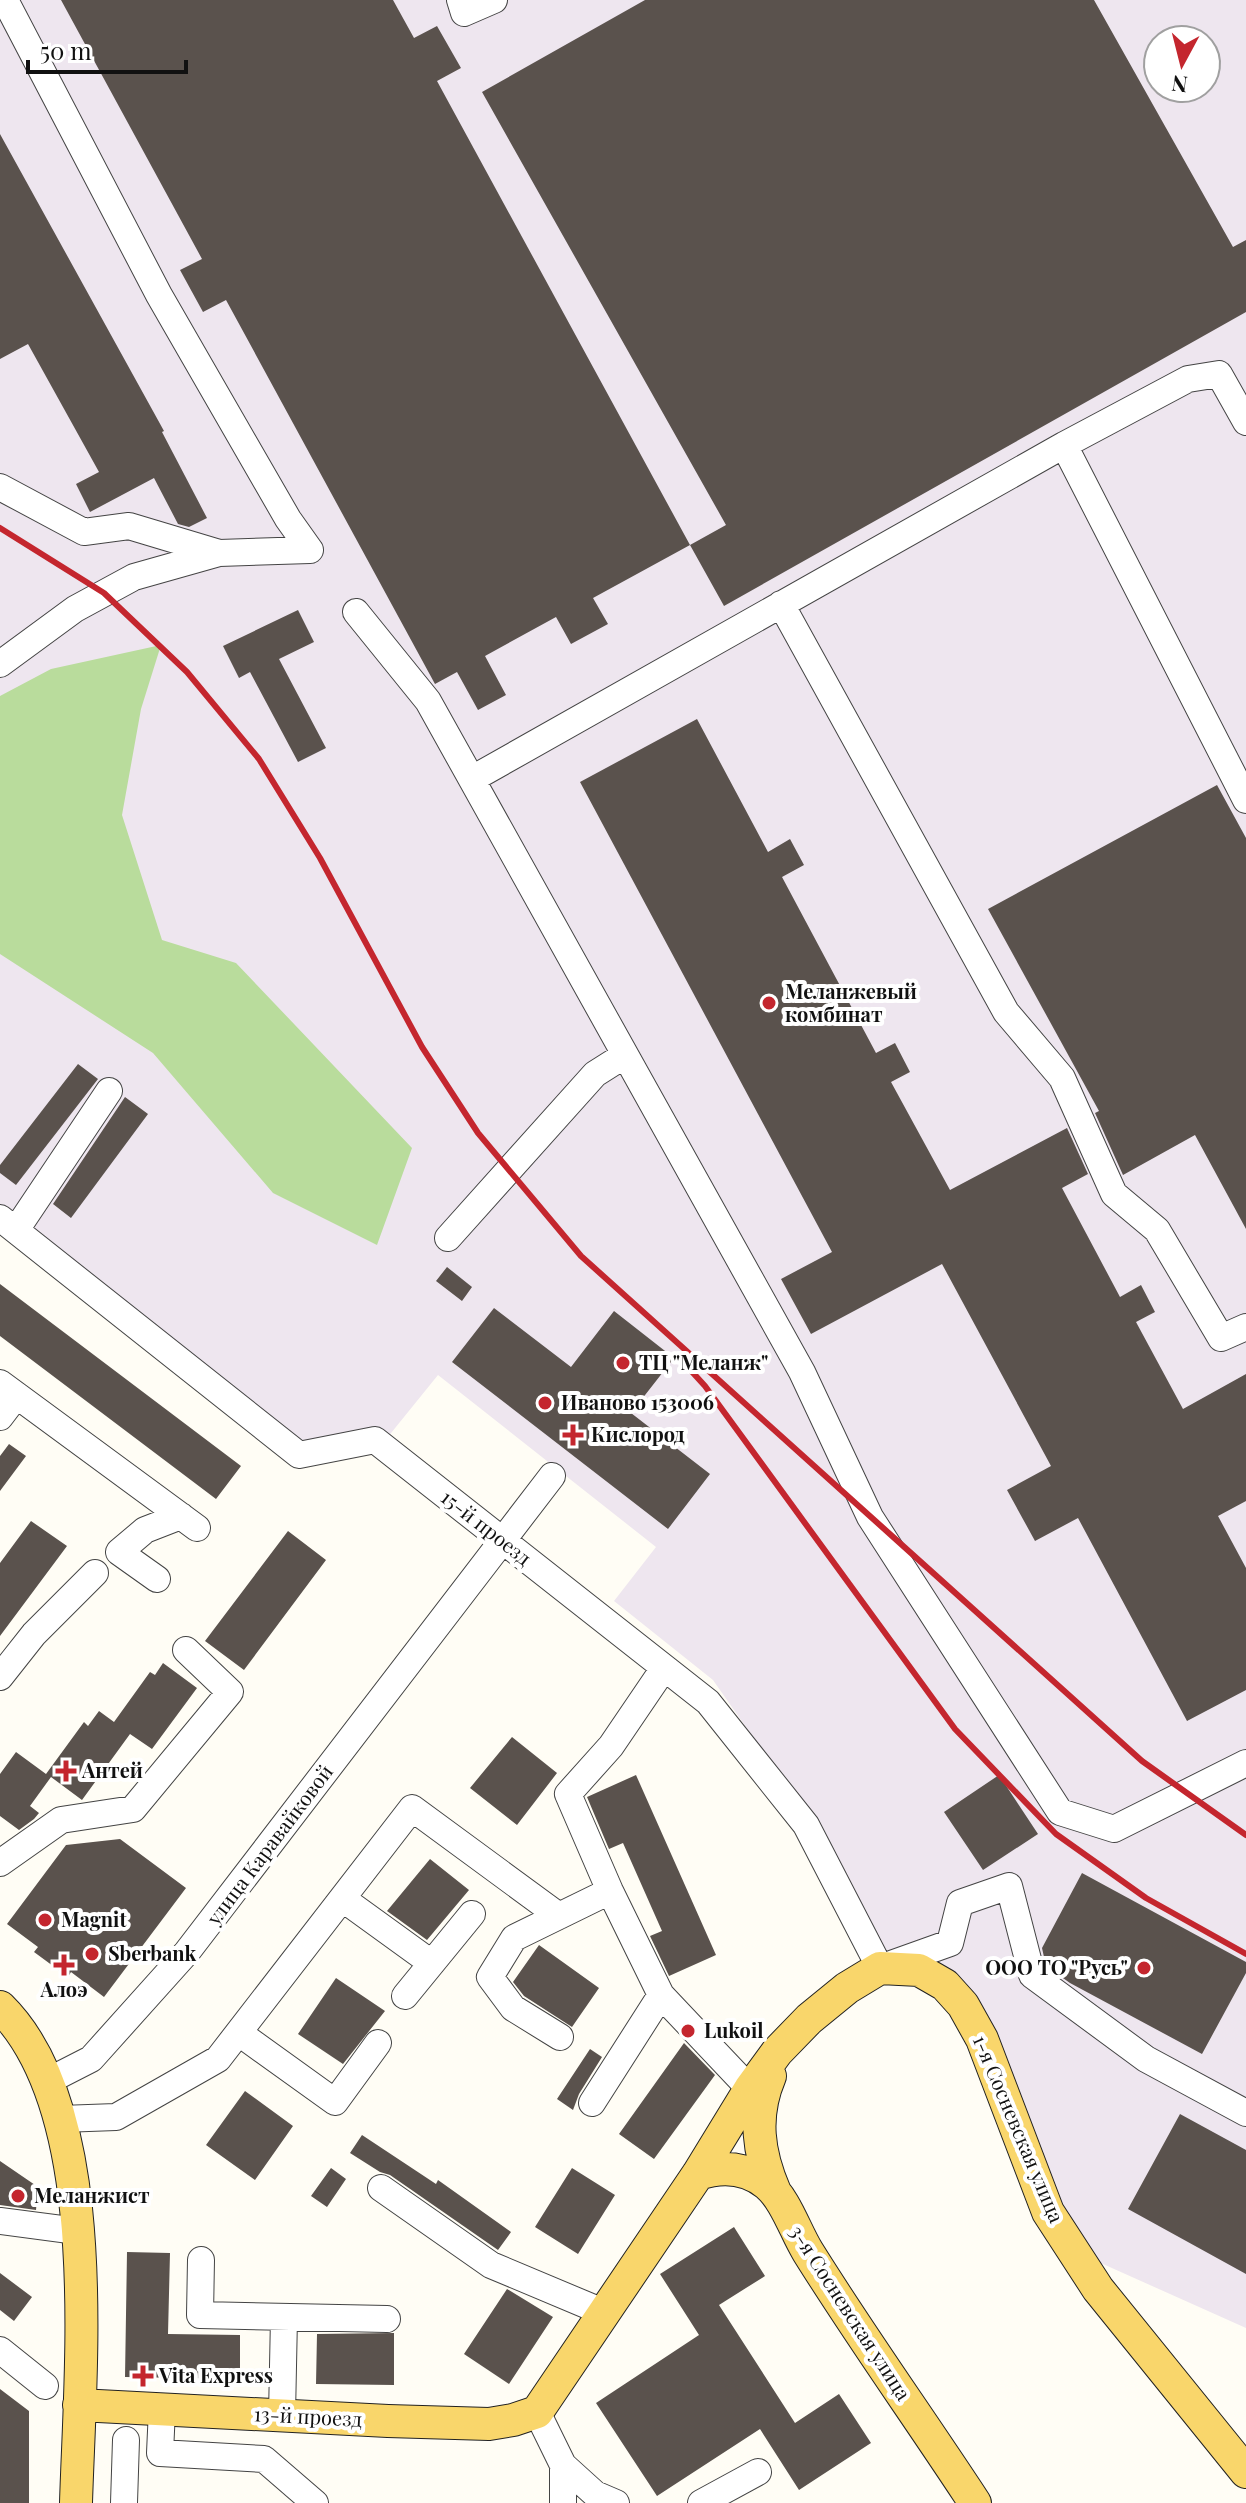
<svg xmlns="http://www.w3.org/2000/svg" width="1246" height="2503" font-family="'Playfair Display',serif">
	<rect width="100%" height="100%" fill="#fffdf5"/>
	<!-- industrial -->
	<path fill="#eee6ef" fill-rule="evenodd" d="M0,0H1246V2328L1094,2260L1057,2207L967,2005L882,1962L813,1823L713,1680L614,1601L656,1547L438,1375L387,1438L301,1445L0,1208ZM1158,40H1206V88H1158Z"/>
	<!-- forest -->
	<path fill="#b9dc9c" d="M161,645L141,709L122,815L162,940L236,963L412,1148L377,1245L273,1193L153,1053L0,954V696L51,669Z"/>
	<!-- building -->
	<path fill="#5a524d" d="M61,0H393L414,38L437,26L461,68L437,81L690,545L593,598L608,624L571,644L556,617L485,656L506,695L478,710L457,672L435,684L226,300L203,312L180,270L202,259Z
		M645,0H1094L1233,247L1246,240V312L724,606L690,545L726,525L482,92Z
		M0,134L164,431L162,432L207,518L189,527L178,524L154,478L90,512L76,484L99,472L28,344L0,359Z
		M298,610L314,642L279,659L326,748L298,762L250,672L239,678L223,646Z
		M697,719L768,852L790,839L804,865L782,877L876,1053L895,1043L910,1072L891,1082L950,1190L1067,1128L1088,1174L1062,1188L1120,1297L1141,1285L1155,1312L1136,1322L1183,1409L1246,1374V1501L1218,1516L1246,1568V1690L1187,1721L1078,1518L1035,1541L1007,1490L1051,1466L942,1264L811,1334L781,1279L832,1252L580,782Z
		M1217,785L1246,838V1229L1195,1135L1123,1175L1095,1113L1099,1111L988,909Z
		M78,1064L98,1079L16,1185L0,1173V1165Z
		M125,1097L148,1114L71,1218L53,1204Z
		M447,1267L472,1287L462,1301L436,1281Z
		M0,1284L241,1466L216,1499L0,1336Z
		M494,1308L571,1367L614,1311L674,1358L631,1413L710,1474L668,1529L452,1362Z
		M9,1444L26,1456L0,1491V1456Z
		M31,1521L67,1546L0,1636V1563Z
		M288,1531L326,1560L244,1670L205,1641Z
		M163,1663L197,1688L152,1749L130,1734L82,1800L51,1777L30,1806L39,1813L34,1819L19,1830L0,1816V1774L16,1752L46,1774L84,1722L88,1726L99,1711L114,1722L150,1672L155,1675Z
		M512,1737L557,1773L517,1825L470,1788Z
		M636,1775L716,1955L669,1976L650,1936L662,1931L623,1843L609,1849L587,1797Z
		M999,1775L1038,1834L983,1870L944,1812Z
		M120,1839L186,1888L104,1997L71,1972L68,1977L34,1952L38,1947L7,1924L66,1845Z
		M430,1859L469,1890L427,1940L387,1911Z
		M1082,1873L1246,1962V1973L1202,2054L1070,1983L1046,1966L1042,1948Z
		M539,1945L599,1988L572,2027L524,1996L513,1982Z
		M336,1978L385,2011L343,2064L298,2034Z
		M684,2043L715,2075L654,2159L619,2134Z
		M590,2049L602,2057L579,2094L573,2110L557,2099Z
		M245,2091L293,2126L255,2180L206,2145Z
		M1180,2114L1246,2150V2274L1128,2209Z
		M362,2135L436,2184L438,2180L511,2232L498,2250L390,2175L380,2172L350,2153Z
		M0,2161L38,2187L36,2210L0,2205Z
		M331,2168L346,2179L327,2207L311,2196Z
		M572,2168L615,2195L578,2254L535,2227Z
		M734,2227L765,2276L719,2305L795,2423L839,2394L871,2443L799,2490L760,2429L657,2496L596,2403L699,2335L660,2274Z
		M127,2252L170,2253L168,2334L240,2335V2379L125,2377Z
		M0,2273L32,2297L14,2321L0,2310Z
		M507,2289L553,2317L509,2384L464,2354Z
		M394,2333V2385L316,2384L317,2334Z
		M0,2389L29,2411V2503H0Z"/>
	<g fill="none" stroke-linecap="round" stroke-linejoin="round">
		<defs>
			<path id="minor" d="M5,0L159,295L288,519L310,550
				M460,0L464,13L494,0
				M1064,445L1246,800
				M0,487L84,532L129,526L219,553L310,550
				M781,604L1006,1012L1062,1078L1114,1194L1157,1230L1221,1338L1246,1327
				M356,612L428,701L802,1372L870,1517L1060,1812L1114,1829L1246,1763
				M0,664L75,609L134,577L219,553
				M472,779L1064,445L1188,379L1219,374L1246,422
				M0,1218L299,1455L375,1440L708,1702L806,1825L880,1968L950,1943L960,1903L1009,1886L1032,1975L1146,2059L1246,2113
				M16,1230L109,1091
				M448,1238L595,1074L625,1055
				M0,1383L197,1528
				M0,1417L16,1396
				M157,1579L119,1552L145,1530L181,1516
				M664,1668L611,1746L568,1794L610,1891L661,1995L750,2089
				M0,1677L34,1634L95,1573
				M0,1863L61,1820L133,1809L230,1692L186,1650
				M343,1899L430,1962
				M405,1996L472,1914
				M239,2033L335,2102L378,2043
				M560,2037L513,2008L490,1977L514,1938L610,1891
				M48,2081L91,2059L187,1952L552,1476
				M592,2103L661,1995
				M61,2119L116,2117L218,2059L412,1808L559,1916
				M381,2188L491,2265L603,2312
				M0,2221L77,2231
				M201,2260L200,2315L387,2319
				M0,2350L45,2386
				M162,2409L160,2453L264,2459L315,2503
				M537,2412L563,2465V2503
				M282,2415L284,2317
				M563,2465L595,2494L616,2503
				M124,2503L126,2440
				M701,2503L758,2472"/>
			<path id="major" d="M0,2007C105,2110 80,2365 76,2503
				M770,2076C753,2116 758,2153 775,2192
				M698,2174C722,2166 746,2167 767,2184C786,2200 795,2231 808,2252C861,2337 920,2419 975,2503
				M79,2405L388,2421L489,2424L513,2420L537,2412L698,2174L750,2089L777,2052L809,2019L847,1988L880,1968L919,1970L945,1985L963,2005L982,2039L1048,2212L1098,2289L1246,2472"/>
		</defs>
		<!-- minor casing -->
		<use href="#minor" stroke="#444" stroke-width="28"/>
		<!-- major casing -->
		<use href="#major" stroke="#222" stroke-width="34"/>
		<!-- minor -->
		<use href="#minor" stroke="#fff" stroke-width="26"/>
		<!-- major -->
		<use href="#major" stroke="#f9d66b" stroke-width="32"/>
		<!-- rail -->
		<path stroke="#c4262e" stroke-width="6" d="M0,528L104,593L187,672L259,759L320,858L422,1047L478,1133L581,1256L1142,1761L1246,1835
			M684,1363L705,1386L955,1729L1056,1834L1146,1898L1246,1954"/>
	</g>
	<!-- markers -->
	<g fill="#c4262e" stroke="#fff" stroke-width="3">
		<circle cx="769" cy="1003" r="8"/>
		<circle cx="623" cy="1363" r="8"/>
		<circle cx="545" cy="1403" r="8"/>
		<path d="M569 1423h8v8h8v8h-8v8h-8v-8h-8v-8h8z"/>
		<path d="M62 1759h8v8h8v8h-8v8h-8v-8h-8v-8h8z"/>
		<circle cx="45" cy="1920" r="8"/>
		<circle cx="92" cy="1954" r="8"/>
		<path d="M60 1953h8v8h8v8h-8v8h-8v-8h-8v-8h8z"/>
		<circle cx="1144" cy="1968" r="8"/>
		<circle cx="688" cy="2031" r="8"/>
		<circle cx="18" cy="2196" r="8"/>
		<path d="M139 2364h8v8h8v8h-8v8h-8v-8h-8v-8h8z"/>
	</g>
	<g text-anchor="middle" stroke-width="8" stroke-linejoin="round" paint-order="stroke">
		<!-- poi labels -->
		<g font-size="20" font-weight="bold" fill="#111" stroke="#fff" text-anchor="start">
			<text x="785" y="999">Меланжевый<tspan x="785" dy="23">комбинат</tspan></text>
			<text x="639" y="1370">ТЦ "Меланж"</text>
			<text x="561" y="1410">Иваново 153006</text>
			<text x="591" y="1442">Кислород</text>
			<text x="82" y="1778">Антей</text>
			<text x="61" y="1927">Magnit</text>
			<text x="108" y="1961">Sberbank</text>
			<text x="1128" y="1975" text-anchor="end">ООО ТО "Русь"</text>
			<text x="64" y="1997" text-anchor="middle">Алоэ</text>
			<text x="704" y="2038">Lukoil</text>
			<text x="34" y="2203">Меланжист</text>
			<text x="159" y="2383">Vita Express</text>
		</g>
		<!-- street labels -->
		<g font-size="20" fill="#111" stroke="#fff">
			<text transform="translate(486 1528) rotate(38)" y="7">15-й проезд</text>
			<text transform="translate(270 1845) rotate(-53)" y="7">улица Каравайковой</text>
			<text transform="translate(1018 2129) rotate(67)" y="7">1-я Сосневская улица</text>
			<text transform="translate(850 2313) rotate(57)" y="7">3-я Сосневская улица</text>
			<text transform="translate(308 2417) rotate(3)" y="7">13-й проезд</text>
		</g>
	</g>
	<!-- north arrow -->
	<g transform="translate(1182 64) rotate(187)"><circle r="38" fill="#ffffff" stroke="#a0a0a0" stroke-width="2"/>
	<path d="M0-6L14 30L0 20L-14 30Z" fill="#c4262e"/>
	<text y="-12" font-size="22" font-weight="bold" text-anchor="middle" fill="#111111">N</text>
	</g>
	<!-- scale -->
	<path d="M28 60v12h158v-12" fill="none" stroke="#111111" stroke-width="4"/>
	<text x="40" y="60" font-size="24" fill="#111111" stroke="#ffffff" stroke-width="6" paint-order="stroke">50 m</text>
</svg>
